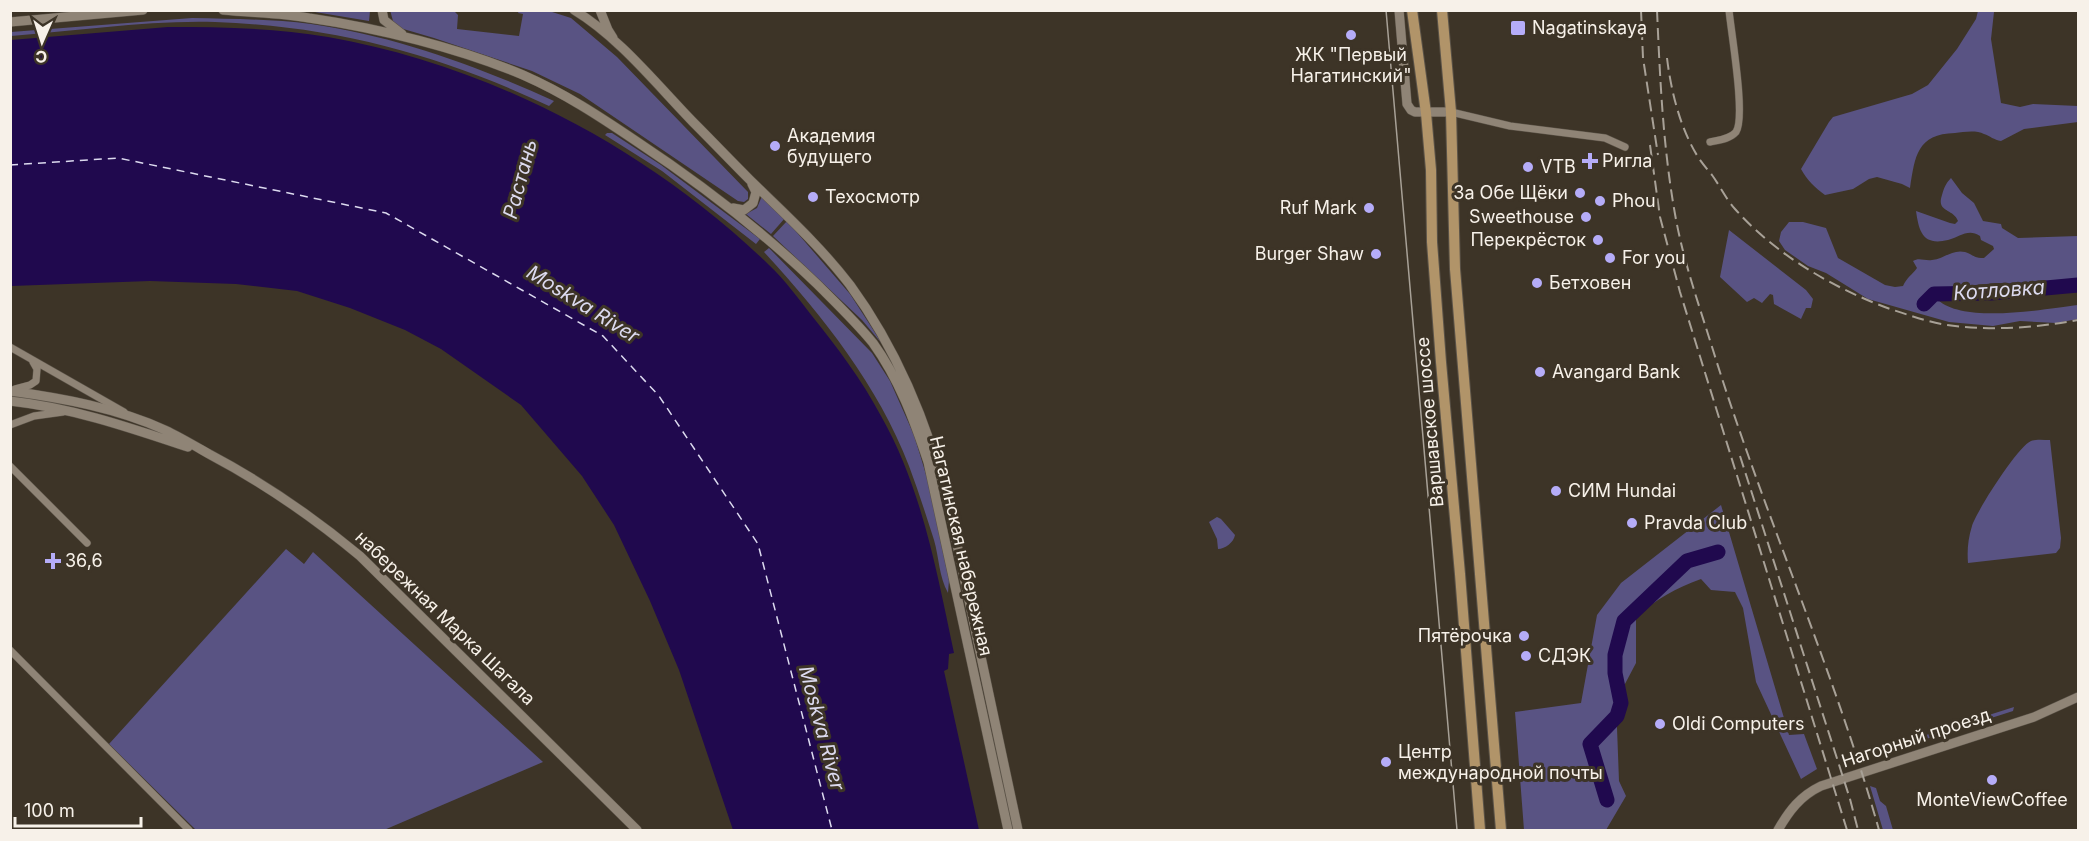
<svg xmlns="http://www.w3.org/2000/svg" width="2089" height="841" font-family="Inter,sans-serif">
	<rect width="100%" height="100%" fill="#3d3427"/>
	<!-- green -->
	<path fill="#595383" d="M390,10L454,11L458,15L457,29L519,36L523,14L518,13L519,11H549L571,18L617,57L748,192V199L744,202L738,201L580,94L532,71L434,38L400,28L393,21Z
		M309,11H370L369,21Z
		M1978,11H1996L1994,12L1991,39L2001,103L2020,107L2033,104L2078,106V122L2024,129L2001,141C1994,140 1990,136 1984,134C1976,130 1964,132 1955,133C1917,134 1915,156 1910,188L1902,184L1877,177L1869,179L1853,189L1825,195C1815,188 1807,180 1801,169L1829,122L1833,117L1912,94L1928,85L1957,49L1976,19Z
		M192,18C232,19 272,19 311,24C395,36 477,66 554,101L549,106C441,55 335,26 215,22C150,20 76,31 11,36V32Z
		M607,133H612L661,165L760,239L756,244L662,171L605,135Z
		M1951,178L1962,193L1974,203L1983,221L2001,224L2002,228L2018,238L2078,236V286L1997,283L1943,288L1938,300C1964,324 2045,309 2078,305V319L2056,323L2020,321L1993,326L1949,322L1868,299L1826,273L1808,266L1785,250L1779,241L1781,232L1789,222H1803L1826,228L1838,258L1885,285L1895,287L1903,286C1907,277 1912,275 1917,268L1913,261C1919,257 1924,261 1932,260C1944,259 1952,249 1965,252C1973,254 1972,258 1984,258L1994,249L1993,246L1981,240L1980,236C1968,228 1960,237 1948,240C1923,246 1919,232 1916,211L1950,223L1955,224L1958,221C1953,208 1936,213 1942,195C1944,188 1946,183 1951,178Z
		M762,196L785,218L771,234L746,214L757,208Z
		M787,221L850,294L883,345L862,320L773,236Z
		M1729,230L1806,290L1813,299L1811,308H1806L1801,319L1774,304L1773,295L1770,294L1762,303L1754,298L1747,302L1720,277Z
		M769,248L872,353L890,381L914,435L928,481L949,580L948,593C939,577 939,557 934,540C926,515 918,490 909,466C878,385 822,315 764,252Z
		M2050,440L2061,538L2060,548L2056,553L1968,563C1967,550 1968,539 1972,526C1976,512 2018,446 2031,441C2036,439 2044,440 2050,440Z
		M1721,505L1789,735L1804,734L1817,769L1801,779L1756,682L1743,608L1735,592L1711,590L1701,579C1676,588 1656,599 1636,617V663L1616,701L1619,781L1626,796L1606,830H1524L1515,712L1581,703L1597,615L1621,583Z
		M1217,517L1221,519L1235,535C1234,542 1225,549 1218,549L1217,539L1209,522Z
		M286,549L304,564L313,552L543,762L384,830H196L109,744Z
		M2014,707L2013,711L1892,750H1888L1886,745L1898,740L1904,742Z
		M1870,786L1876,788L1880,801L1886,806L1893,830H1883Z"/>
	<!-- water -->
	<path fill="#20094e" d="M168,27C221,27 275,28 328,37C492,66 649,149 769,265C785,280 798,298 812,316C837,347 862,380 881,416C922,488 937,573 954,653L949,654L948,669L944,671L979,830H733L679,670L650,601L614,525L582,476L521,405L441,349L405,330L350,308L297,291L236,284L150,281L11,286V40Z"/>
	<g fill="none" stroke-linecap="round" stroke-linejoin="round">
		<!-- river -->
		<path stroke="#20094e" stroke-width="15" d="M1924,304L1934,294L1991,293L2078,285
			M1607,800L1590,744L1617,716L1621,703L1615,673V655L1624,621L1687,561L1718,552"/>
		<!-- ferry -->
		<path stroke="#dcdaef" stroke-width="1.5" stroke-dasharray="8 6" stroke-linecap="butt" d="M10,165L118,158L386,213L603,336L659,396L758,544L832,830"/>
		<defs>
			<path id="street" d="M1451,112L1510,126L1605,138L1625,147
				M1710,142C1719,140 1730,139 1736,132C1746,117 1731,32 1729,10
				M10,347L124,412
				M15,389L30,385L36,381L37,369L33,362
				M10,425L34,416L63,412
				M10,466L87,543
				M10,650L189,830"/>
			<path id="secondary" d="M223,10C252,13 281,13 309,18C378,28 459,48 523,75C564,93 599,116 636,141C701,184 761,230 817,284C836,303 856,322 873,343C899,379 914,420 928,462L1008,830
				M382,10L384,20L402,34
				M574,10C619,37 657,85 693,122C712,141 731,161 750,180C785,214 820,246 850,285C899,352 929,427 949,507L1018,830
				M600,10L608,30L613,38
				M1399,10L1407,104L1411,110L1415,112H1451
				M10,22L143,10
				M733,208L744,210L753,203L756,192L752,184
				M10,391C62,398 117,408 165,430C180,437 195,446 209,454C264,483 313,517 360,556L637,830
				M10,401C73,408 128,427 188,447
				M1778,830C1789,811 1800,796 1821,786L2034,717L2078,697"/>
			<path id="primary" d="M1412,10L1426,113L1431,170L1432,242L1441,362L1460,574L1480,830
				M1442,10L1451,112L1455,269L1501,830"/>
		</defs>
		<!-- street casing -->
		<use href="#street" stroke="#5b5348" stroke-width="8"/>
		<!-- secondary casing -->
		<use href="#secondary" stroke="#5b5348" stroke-width="10"/>
		<!-- primary casing -->
		<use href="#primary" stroke="#5b5348" stroke-width="12"/>
		<!-- street -->
		<use href="#street" stroke="#8f8476" stroke-width="7"/>
		<!-- secondary -->
		<use href="#secondary" stroke="#8f8476" stroke-width="9"/>
		<!-- primary -->
		<use href="#primary" stroke="#b19469" stroke-width="10"/>
		<!-- tram -->
		<path stroke="#a8a197" stroke-width="1.5" d="M1386,10L1457,830"/>
		<!-- rail -->
		<path stroke="#a8a197" stroke-width="2" stroke-dasharray="12 6" stroke-linecap="butt" d="M1641,10L1643,58L1658,155
			M1657,10C1660,79 1663,147 1675,214C1683,260 1699,305 1713,350C1763,512 1833,667 1879,830
			M1667,58C1671,91 1680,128 1698,157C1702,163 1707,169 1712,175C1720,186 1726,199 1735,209C1776,255 1833,288 1890,309C1909,315 1928,322 1947,325C1991,331 2035,328 2078,320
			M1650,145L1660,217L1680,292L1847,830
			M1740,456L1850,799L1858,830"/>
	</g>
	<!-- markers -->
	<g fill="#b5acf8" stroke="#3d3427" stroke-width="2">
		<rect x="1510" y="20" width="16" height="16" rx="3"/>
		<circle cx="1351" cy="35" r="6"/>
		<circle cx="775" cy="146" r="6"/>
		<path d="M1587 152h6v6h6v6h-6v6h-6v-6h-6v-6h6z"/>
		<circle cx="1528" cy="167" r="6"/>
		<circle cx="1580" cy="193" r="6"/>
		<circle cx="813" cy="197" r="6"/>
		<circle cx="1600" cy="201" r="6"/>
		<circle cx="1369" cy="208" r="6"/>
		<circle cx="1586" cy="217" r="6"/>
		<circle cx="1598" cy="240" r="6"/>
		<circle cx="1376" cy="254" r="6"/>
		<circle cx="1610" cy="258" r="6"/>
		<circle cx="1537" cy="283" r="6"/>
		<circle cx="1540" cy="372" r="6"/>
		<circle cx="1556" cy="491" r="6"/>
		<circle cx="1632" cy="523" r="6"/>
		<path d="M50 552h6v6h6v6h-6v6h-6v-6h-6v-6h6z"/>
		<circle cx="1524" cy="636" r="6"/>
		<circle cx="1526" cy="656" r="6"/>
		<circle cx="1660" cy="724" r="6"/>
		<circle cx="1386" cy="762" r="6"/>
		<circle cx="1992" cy="780" r="6"/>
	</g>
	<g text-anchor="middle" stroke-width="6" stroke-linejoin="round" paint-order="stroke">
		<!-- poi labels -->
		<g font-size="18" fill="#f7f1e9" stroke="#3d3427" text-anchor="start">
			<text x="1532" y="34">Nagatinskaya</text>
			<text x="1351" y="61" text-anchor="middle">ЖК "Первый<tspan x="1351" dy="21">Нагатинский"</tspan></text>
			<text x="787" y="142">Академия<tspan x="787" dy="21">будущего</tspan></text>
			<text x="1602" y="167">Ригла</text>
			<text x="1540" y="173">VTB</text>
			<text x="1568" y="199" text-anchor="end">За Обе Щёки</text>
			<text x="825" y="203">Техосмотр</text>
			<text x="1612" y="207">Phou</text>
			<text x="1357" y="214" text-anchor="end">Ruf Mark</text>
			<text x="1574" y="223" text-anchor="end">Sweethouse</text>
			<text x="1586" y="246" text-anchor="end">Перекрёсток</text>
			<text x="1364" y="260" text-anchor="end">Burger Shaw</text>
			<text x="1622" y="264">For you</text>
			<text x="1549" y="289">Бетховен</text>
			<text x="1552" y="378">Avangard Bank</text>
			<text x="1568" y="497">СИМ Hundai</text>
			<text x="1644" y="529">Pravda Club</text>
			<text x="65" y="567">36,6</text>
			<text x="1512" y="642" text-anchor="end">Пятёрочка</text>
			<text x="1538" y="662">СДЭК</text>
			<text x="1672" y="730">Oldi Computers</text>
			<text x="1398" y="758">Центр<tspan x="1398" dy="21">международной почты</tspan></text>
			<text x="1992" y="806" text-anchor="middle">MonteViewCoffee</text>
		</g>
		<!-- street labels -->
		<g font-size="18" fill="#f7f1e9" stroke="#3d3427">
			<text transform="translate(1430 422) rotate(-95)" y="6">Варшавское шоссе</text>
			<text transform="translate(961 546) rotate(77)" y="6">Нагатинская набережная</text>
			<text transform="translate(445 618) rotate(44)" y="6">набережная Марка Шагала</text>
			<text transform="translate(1916 738) rotate(-18)" y="6">Нагорный проезд</text>
		</g>
		<!-- water labels -->
		<g font-size="20" font-style="italic" fill="#dcdaef" stroke="#3d3427">
			<text transform="translate(520 179) rotate(-75)" y="7">Растань</text>
			<text transform="translate(1999 290) rotate(-4)" y="7">Котловка</text>
			<text transform="translate(583 304) rotate(32)" y="7">Moskva River</text>
			<text transform="translate(822 728) rotate(75)" y="7">Moskva River</text>
		</g>
	</g>
	<!-- border -->
	<rect width="2089" height="841" fill="none" stroke="#f7f1e9" stroke-width="24"/>
	<!-- north arrow -->
	<g transform="translate(42 42) rotate(183)" stroke="#3d3427" stroke-width="4.5" paint-order="stroke">
	<path d="M0-4.5L10 22L0 15L-10 22Z" fill="#f7f1e9"/>
	<text y="-9" font-size="16" font-weight="bold" text-anchor="middle" fill="#f7f1e9">С</text>
	</g>
	<!-- scale -->
	<path d="M15 817v9h126v-9" fill="none" stroke="#f7f1e9" stroke-width="3"/>
	<text x="24" y="817" font-size="18" fill="#f7f1e9" stroke="#3d3427" stroke-width="4.5" paint-order="stroke">100 m</text>
</svg>
